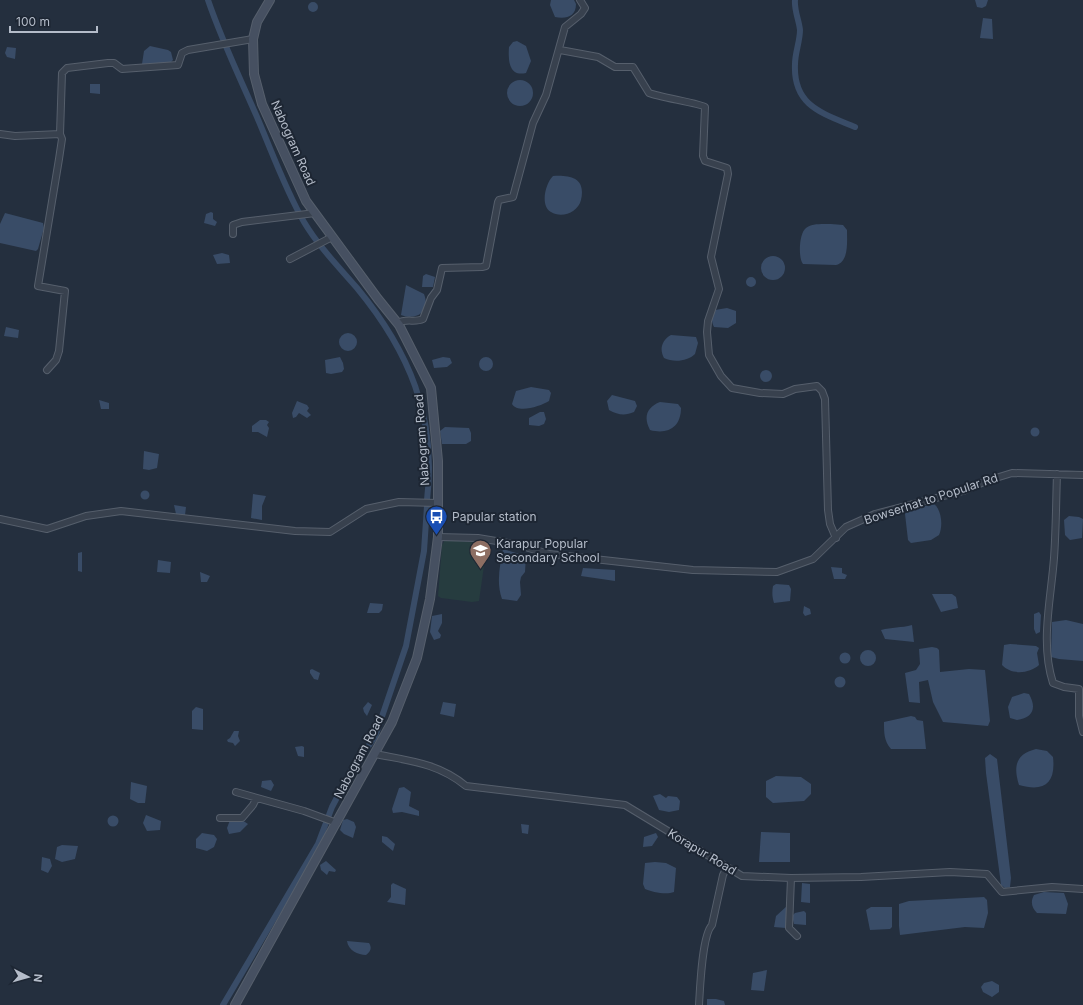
<svg xmlns="http://www.w3.org/2000/svg" width="1083" height="1005" font-family="Inter,sans-serif">
	<rect width="100%" height="100%" fill="#242f3e"/>
	<!-- green -->
	<path fill="#263c3f" d="M445,540L483,543L487,545L479,601L472,602L441,598L438,596L442,545Z"/>
	<!-- water -->
	<path fill="#394c67" d="M551,0H574L576,4C576,17 566,19 555,17L550,5Z
		M988,0L986,6L982,8L977,7L975,0Z
		M308 7a5 5 0 1 1 10 0a5 5 0 1 1-10 0Z
		M983,18L992,19L993,39L980,38Z
		M517,41L526,46L531,61L526,73C509,77 508,60 509,47L513,42Z
		M150,46L168,50L171,52L173,60L170,63L143,65L142,64L144,51Z
		M7,47L16,48L15,59L7,57L5,53Z
		M507 93a13 13 0 1 1 26 0a13 13 0 1 1-26 0Z
		M90,84H100V94L90,93Z
		M553,176C571,175 586,178 581,200C578,212 562,219 551,212C540,206 545,184 553,176Z
		M211,212L213,213V219L217,222L215,226L204,223L206,214Z
		M5,213L43,223L44,228L38,249L36,251L0,243V224Z
		M831,224L843,225L847,230C847,242 849,262 836,265L803,264C798,258 799,233 806,228C811,223 824,224 831,224Z
		M222,253L229,255L230,263L217,264L213,255Z
		M761 268a12 12 0 1 1 24 0a12 12 0 1 1-24 0Z
		M426,274L435,277L433,287H422L423,276Z
		M746 282a5 5 0 1 1 10 0a5 5 0 1 1-10 0Z
		M406,285L424,294C431,312 416,321 401,315Z
		M727,308L736,311V323L728,328L714,327C711,321 711,315 715,310Z
		M6,327L19,330L18,338L4,336Z
		M339 342a9 9 0 1 1 18 0a9 9 0 1 1-18 0Z
		M671,335L696,337L698,343L695,354C688,361 674,363 664,358C659,349 662,340 671,335Z
		M340,357L343,363L344,369L342,372L331,374L326,373L325,360Z
		M443,357L450,358L452,363L447,367L434,368L432,360Z
		M479 364a7 7 0 1 1 14 0a7 7 0 1 1-14 0Z
		M760 376a6 6 0 1 1 12 0a6 6 0 1 1-12 0Z
		M531,387L549,390L551,393L549,401C541,406 518,414 512,404L516,391Z
		M612,395L635,401L637,406L634,412C625,416 618,415 609,410L607,401Z
		M99,400L109,403V409H101Z
		M297,401L307,405L309,408L307,411L311,415L307,418L299,413L296,417L293,418L292,413Z
		M660,402L678,404L681,408C681,427 668,435 650,430C643,417 647,407 660,402Z
		M540,412H544L546,419L544,424L539,426L529,425V418Z
		M260,420H266L269,422L267,425L269,428L267,437L258,432H252V426Z
		M445,427L469,428L471,433V441L466,444H442L440,431Z
		M1030.5 432a4.5 4.5 0 1 1 9 0a4.5 4.5 0 1 1-9 0Z
		M144,451L159,454L157,468L149,470L143,469Z
		M140.5 495a4.5 4.5 0 1 1 9 0a4.5 4.5 0 1 1-9 0Z
		M253,494L266,496L262,506V520L251,518Z
		M934,504C942,510 943,527 939,535L931,540L911,543L908,540L905,514L907,510Z
		M174,505L186,507L185,515L176,514Z
		M1069,516L1079,517L1083,519L1082,538L1070,540L1065,535L1064,520Z
		M503,549L526,556L525,572L521,577L520,582L521,595L517,601L502,599C496,582 500,566 503,549Z
		M82,552V572L78,571V553Z
		M158,560L171,562L170,573L157,572Z
		M831,567L842,568V573L847,575L845,579H834Z
		M583,568L615,570V581L581,576Z
		M200,572L210,576L207,582H201Z
		M776,584L789,585L791,589L790,601L774,603C772,597 772,592 773,586Z
		M932,594H952L956,597L958,608L941,612Z
		M370,603L383,604L382,610L379,613H367Z
		M804,606L810,609L811,614L805,616L803,613Z
		M1039,612L1041,615L1040,632L1036,634L1034,629V614Z
		M442,614V623L438,631L441,635L440,638L434,640L430,632L432,616Z
		M1066,620L1083,624V661L1059,659L1051,657L1052,622Z
		M912,625L914,642L885,639L881,630C892,627 901,628 912,625Z
		M1010,644L1036,646L1039,648L1037,653L1039,665C1029,674 1011,675 1002,665L1004,645Z
		M932,647L937,648L939,650L940,672L969,669L985,670L990,721L988,726L943,722L933,702L928,680L919,682L920,703L909,702L905,673L916,670L920,664L919,649Z
		M860 658a8 8 0 1 1 16 0a8 8 0 1 1-16 0Z
		M839.5 658a5.5 5.5 0 1 1 11 0a5.5 5.5 0 1 1-11 0Z
		M312,669L320,673L318,680L314,679L310,673V670Z
		M834.5 682a5.5 5.5 0 1 1 11 0a5.5 5.5 0 1 1-11 0Z
		M1024,693L1029,694C1037,708 1033,718 1017,720L1010,718L1008,707L1012,697Z
		M368,702L372,705L367,716L364,712L363,708Z
		M443,702L456,704L454,717L440,714Z
		M196,707L203,709V730L192,729V711Z
		M911,716L915,717L917,720L923,721L926,749H891C884,741 884,733 884,722Z
		M234,731H239L238,736L240,741L235,746L233,743L228,742L227,740L230,738Z
		M302,746L304,747V757L298,756L295,747Z
		M1036,749L1047,751L1053,757C1056,784 1044,792 1019,785C1013,766 1016,754 1036,749Z
		M990,754L997,759L1011,878L1010,887L1005,888L1001,885L1000,877L986,773L985,758Z
		M776,776L801,777L811,784V794L804,801L773,803L766,797V781Z
		M271,780L274,785L271,791L261,787L262,781Z
		M131,782L147,786L145,803H138L130,799Z
		M404,787L411,792L409,806L419,811V816L402,812L393,813L392,809L399,788Z
		M660,794L666,798L668,796L677,797L680,801L679,810L669,812L659,810L653,796Z
		M146,815L161,821L160,830L147,831L143,823Z
		M107.5 821a5.5 5.5 0 1 1 11 0a5.5 5.5 0 1 1-11 0Z
		M239,818L248,824L240,832L229,834L227,828L230,820Z
		M347,819L354,822L356,827L353,838L344,834L340,830L343,820Z
		M521,824L529,825L528,834L522,833Z
		M761,832L790,833V862H759Z
		M202,833L214,835L217,839L214,847L207,851L196,848V839Z
		M656,833L658,837L652,846L643,847L644,837Z
		M382,836L387,837L395,844L393,851L382,842Z
		M62,845L78,846L75,859L62,862L55,859L57,847Z
		M42,857L50,859L52,866L48,873L41,870Z
		M326,861L336,870L335,872L329,871L327,875L321,870L320,865Z
		M655,862L666,863L676,868L674,892C666,895 652,892 645,889L643,884L645,863Z
		M393,883L406,889L405,905L387,902L391,897V885Z
		M802,883L810,884V903L801,902Z
		M1044,892L1064,893L1068,904L1066,914L1037,913C1032,908 1030,902 1034,895Z
		M984,897L987,900L988,913L984,928L965,927L900,935L899,926V904L909,901Z
		M787,906L786,928L774,927L776,916Z
		M871,907H892V927L890,929L870,930L866,910Z
		M804,911L806,913V925L794,924L792,916L795,913Z
		M347,941L369,943C372,948 371,951 366,955C358,955 348,950 347,941Z
		M767,970L764,991L751,990L753,973Z
		M992,981L999,985V992L992,997L983,992L981,987L984,983Z
		M707,999H716L724,1001L725,1005H707Z"/>
	<g fill="none" stroke-linecap="round" stroke-linejoin="round">
		<!-- canal -->
		<path stroke="#394c67" stroke-width="6" d="M208,0C222,41 240,78 257,117C272,152 285,189 304,222C319,247 338,266 357,288C409,351 437,417 427,500
			M795,0C794,10 799,20 800,30C800,41 795,53 795,64C793,106 822,113 855,127
			M223,1005L318,844L332,807L353,767L375,737L406,646L424,551L427,506"/>
		<defs>
			<path id="minor" d="M560,50L598,57L615,67H633L649,93C659,97 702,104 705,107L703,156L705,161L727,168L728,174L711,257L719,289L708,321L707,332L709,355L721,376L732,388L760,393L783,394L795,389L817,386L822,391L825,399L828,510L830,524L836,538
				M0,134L15,136L60,134L62,73L67,68L108,63H114L122,69L178,65L182,53L188,50L253,39
				M233,234V225L242,222L315,213
				M290,259L332,237
				M398,323C406,318 415,323 423,319L431,298L437,290L442,268L482,267L486,266L498,202L499,200L513,197L533,123L546,95L565,27L581,14L585,8L580,0
				M47,370L56,360L59,351L65,291L38,286L59,159L62,139L60,134
				M1057,474C1056,502 1056,530 1054,558C1051,599 1040,643 1053,683L1064,687L1079,689V716L1083,732
				M0,519L47,529L86,516L121,511L295,531L330,532L366,509L399,502L438,503
				M438,537L478,538L515,544L549,554L693,570L777,572L813,559L846,527L875,514L963,491L986,481L1012,473L1083,475
				M375,754C410,761 438,763 466,786L625,805L742,876L791,878L861,877L950,872L987,874L1002,892L1052,887L1083,889
				M236,792L304,811L337,823
				M220,818H242L253,805L256,799
				M791,878L789,928L797,936
				M699,1005C700,989 702,935 712,925L723,875L727,867"/>
			<path id="secondary" d="M235,1005L392,722L417,658L430,599L438,537V461L431,388L399,325L378,299L306,201L262,104L254,74L253,39L257,22L270,0"/>
		</defs>
		<!-- minor casing -->
		<use href="#minor" stroke="#565f6c" stroke-width="8"/>
		<!-- secondary casing -->
		<use href="#secondary" stroke="#565f6c" stroke-width="10"/>
		<!-- minor -->
		<use href="#minor" stroke="#38414e" stroke-width="6"/>
		<!-- secondary -->
		<use href="#secondary" stroke="#465061" stroke-width="8"/>
	</g>
	<!-- icons -->
	<defs>
		<symbol id="bus-pin" viewBox="-11 -11 22 30"><path d="M0 17L-7.5 6A9.5 9.5 0 1 1 7.5 6Z" fill="#1a4fb4" stroke="#1d2633"/><path d="M-5-6H5V4H4V6H2V4H-2V6H-4V4H-5ZM-3.5-4V0h7V-4ZM-3.5 1.2v1.5H-2V1.2ZM2 1.2v1.5H3.5V1.2Z" fill="#fff"/></symbol>
		<symbol id="school-pin" viewBox="-11 -11 22 30"><path d="M0 17L-7.5 6A9.5 9.5 0 1 1 7.5 6Z" fill="#8d6e63" stroke="#1d2633"/><path d="M0-5L7-2L0 1L-7-2ZM-4 1L0 2.5L4 1V4Q0 6-4 4Z" fill="#fff"/></symbol>
	</defs>
	<g fill-rule="evenodd">
		<use href="#bus-pin" x="424" y="504" width="25" height="34"/>
		<use href="#school-pin" x="468" y="538" width="25" height="34"/>
	</g>
	<g text-anchor="middle" stroke-width="4" stroke-linejoin="round" paint-order="stroke">
		<!-- street labels -->
		<g font-size="12" fill="#b4bcc9" stroke="#1d2633">
			<text transform="translate(293 143) rotate(66)" y="4">Nabogram Road</text>
			<text transform="translate(422 440) rotate(-94)" y="4">Nabogram Road</text>
			<text transform="translate(931 499) rotate(-18)" y="4">Bowserhat to Popular Rd</text>
			<text transform="translate(359 757) rotate(-62)" y="4">Nabogram Road</text>
			<text transform="translate(702 852) rotate(31)" y="4">Korapur Road</text>
		</g>
		<!-- poi labels -->
		<g font-size="12" fill="#b4bcc9" stroke="#1d2633" text-anchor="start">
			<text x="452" y="521">Papular station</text>
			<text x="496" y="548">Karapur Popular<tspan x="496" dy="14">Secondary School</tspan></text>
		</g>
	</g>
	<!-- north arrow -->
	<g transform="translate(28 977) rotate(96)" stroke="#1d2633" stroke-width="3" paint-order="stroke">
	<path d="M0-3L7 15L0 10L-7 15Z" fill="#b4bcc9"/>
	<text y="-6" font-size="11" font-weight="bold" text-anchor="middle" fill="#b4bcc9">N</text>
	</g>
	<!-- scale -->
	<path d="M10 26v6h87v-6" fill="none" stroke="#b4bcc9" stroke-width="2"/>
	<text x="16" y="26" font-size="12" fill="#b4bcc9" stroke="#1d2633" stroke-width="3" paint-order="stroke">100 m</text>
</svg>
